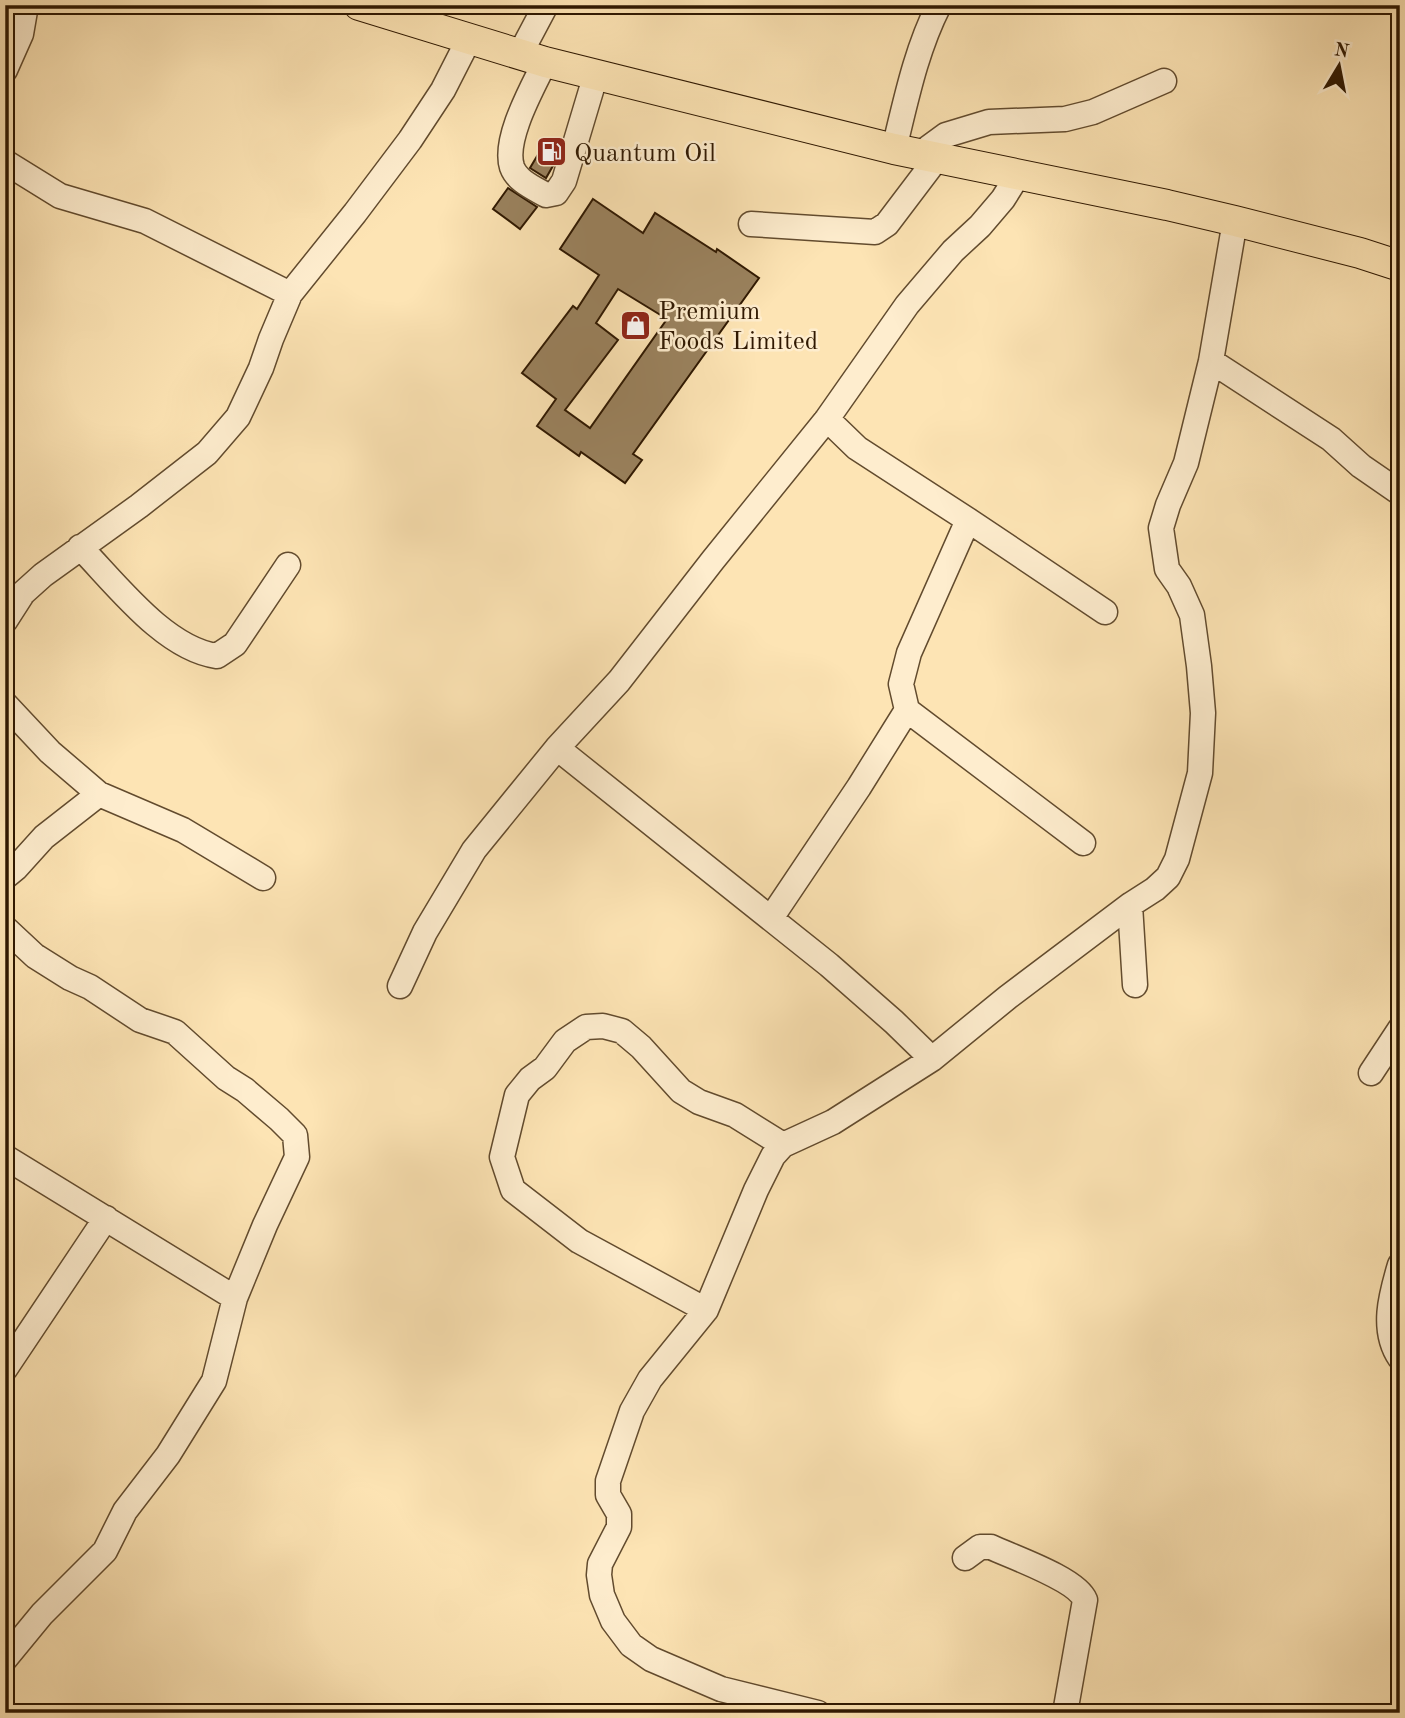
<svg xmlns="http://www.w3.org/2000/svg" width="1405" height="1718" font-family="'Old Standard TT',serif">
<rect width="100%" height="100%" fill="#fde4b4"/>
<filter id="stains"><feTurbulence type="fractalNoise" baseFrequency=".00286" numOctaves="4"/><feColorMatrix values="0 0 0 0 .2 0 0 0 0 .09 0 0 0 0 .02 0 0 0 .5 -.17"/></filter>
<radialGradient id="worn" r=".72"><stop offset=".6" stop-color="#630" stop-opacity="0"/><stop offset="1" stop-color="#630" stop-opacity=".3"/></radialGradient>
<path fill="#9a825e" stroke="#2f1801" stroke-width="2" fill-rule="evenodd" d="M 546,141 L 558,148 L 554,164 L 546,178 L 530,168 Z
M 508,188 L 537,207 L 520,229 L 493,209 Z
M 593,199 L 643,233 L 655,213 L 716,252 L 717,249 L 759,278 L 633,454 L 642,460 L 625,483 L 581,452 L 579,456 L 537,426 L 556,399 L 522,373 L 573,306 L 577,309 L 599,275 L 560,249 ZM 618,289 L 667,319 L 590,428 L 565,410 L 618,340 L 596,323 Z"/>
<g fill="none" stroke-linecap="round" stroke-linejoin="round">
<defs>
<path id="minor" d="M 520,54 L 546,5
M 545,62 C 533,87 503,139 512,167 C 517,181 534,188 546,195 L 556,193 L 564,181 L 596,74
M 5,70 L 21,34 L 26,5
M 894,149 C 906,100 916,50 939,5
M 920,154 L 946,135 L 989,122 L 1065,119 L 1093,112 L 1164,81
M 5,162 L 60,196 L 145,221 L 290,294
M 751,224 L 875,232 L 887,224 L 937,158
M 1211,361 L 1331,439 L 1361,466 L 1400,493
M 827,419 L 857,448 L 968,520 L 1105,612
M 80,547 C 116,584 165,649 217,656 L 235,644 L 288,565
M 5,621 L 23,593 L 43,575 L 139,506 L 207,453 L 238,417 L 261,368 L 271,339 L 290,294 L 355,213 L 410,140 L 443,90 L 469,39
M 5,704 L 50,752 L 99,794 L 183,830 L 263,878
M 907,710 L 1083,843
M 557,748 L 829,965 L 894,1022 L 932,1059
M 5,877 L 16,868 L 44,837 L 99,794
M 1130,905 L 1135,985
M 771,918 L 859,787 L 907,710 L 901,684 L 909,653 L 968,520
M 5,928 L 35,956 L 70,978 L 90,987 L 140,1020 L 175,1032 L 226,1078 L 245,1090 L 279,1119 L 295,1135 L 297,1157 L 265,1225 L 235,1298 L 214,1381 L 168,1455 L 125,1511 L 105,1551 L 42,1614 L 5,1659
M 400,986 L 425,932 L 474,850 L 557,748 L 619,681 L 713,560 L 827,419 L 907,305 L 953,251 L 980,226 L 1003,199 L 1018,175
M 1371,1073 L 1400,1029
M 5,1157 L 235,1298
M 1400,1265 C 1391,1295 1381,1330 1400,1358
M 706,1310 L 579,1241 L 513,1190 L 502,1157 L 517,1095 L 530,1079 L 545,1068 L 565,1041 L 586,1027 L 603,1026 L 622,1031 L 641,1047 L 681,1091 L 699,1102 L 735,1115 L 783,1145
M 5,1369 L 106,1218
M 965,1558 L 980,1547 L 991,1547 C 1012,1557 1077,1579 1085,1600 L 1065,1713
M 818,1713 L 721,1689 L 651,1659 L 631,1645 L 613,1621 L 602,1595 L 599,1575 L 600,1564 L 619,1527 L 619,1514 L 608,1495 L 608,1481 L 632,1411 L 650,1379 L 706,1310 L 756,1190 L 773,1156 L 783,1145 L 833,1122 L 932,1059 L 1008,997 L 1130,905 L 1155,889 L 1168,877 L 1177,859 L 1200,773 L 1203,713 L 1199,666 L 1192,615 L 1179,586 L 1167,569 L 1161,528 L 1168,505 L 1186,463 L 1211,361 L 1235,221"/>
<path id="major" d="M 359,5 L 545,62 L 894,149 L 1167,205 L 1235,221 L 1360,253 L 1400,266"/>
</defs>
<use href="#minor" stroke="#624b2e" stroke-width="27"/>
<use href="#major" stroke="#2f1801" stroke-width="32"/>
<use href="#minor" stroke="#feedce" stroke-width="24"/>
<use href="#major" stroke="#fde4b4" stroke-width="30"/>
</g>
<defs>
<symbol id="fuel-square" viewBox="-11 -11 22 22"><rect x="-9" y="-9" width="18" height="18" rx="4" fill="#8f2418" stroke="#feedce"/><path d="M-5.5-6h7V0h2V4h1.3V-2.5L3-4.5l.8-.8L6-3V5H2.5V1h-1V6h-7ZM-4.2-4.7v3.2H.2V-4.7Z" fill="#fff"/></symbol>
<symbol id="shop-square" viewBox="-11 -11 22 22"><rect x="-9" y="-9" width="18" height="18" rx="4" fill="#8f2418" stroke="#feedce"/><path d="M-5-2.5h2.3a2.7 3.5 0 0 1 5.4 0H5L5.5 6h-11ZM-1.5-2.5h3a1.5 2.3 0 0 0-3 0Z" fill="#fff"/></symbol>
</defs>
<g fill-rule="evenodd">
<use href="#fuel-square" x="534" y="134" width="35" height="35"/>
<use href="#shop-square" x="618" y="308" width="35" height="35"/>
</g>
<g text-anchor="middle" stroke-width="5" stroke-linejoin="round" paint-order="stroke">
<g font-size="26" fill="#2f1801" stroke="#feedce" text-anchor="start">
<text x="574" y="161">Quantum Oil</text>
<text x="658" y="319">Premium<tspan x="658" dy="30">Foods Limited</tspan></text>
</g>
</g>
<rect width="1405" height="1718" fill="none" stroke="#fde4b4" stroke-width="28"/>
<rect x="7" y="7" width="1391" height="1704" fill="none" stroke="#2f1801" stroke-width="3.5"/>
<rect x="14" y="14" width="1377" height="1690" fill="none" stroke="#2f1801" stroke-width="2"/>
<g transform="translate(1339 66) rotate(10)" stroke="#feedce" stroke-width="5" paint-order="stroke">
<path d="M0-5L12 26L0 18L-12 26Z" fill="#2f1801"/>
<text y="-10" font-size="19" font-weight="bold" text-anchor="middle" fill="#2f1801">N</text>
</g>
<rect width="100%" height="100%" filter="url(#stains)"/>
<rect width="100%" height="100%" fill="url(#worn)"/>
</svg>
